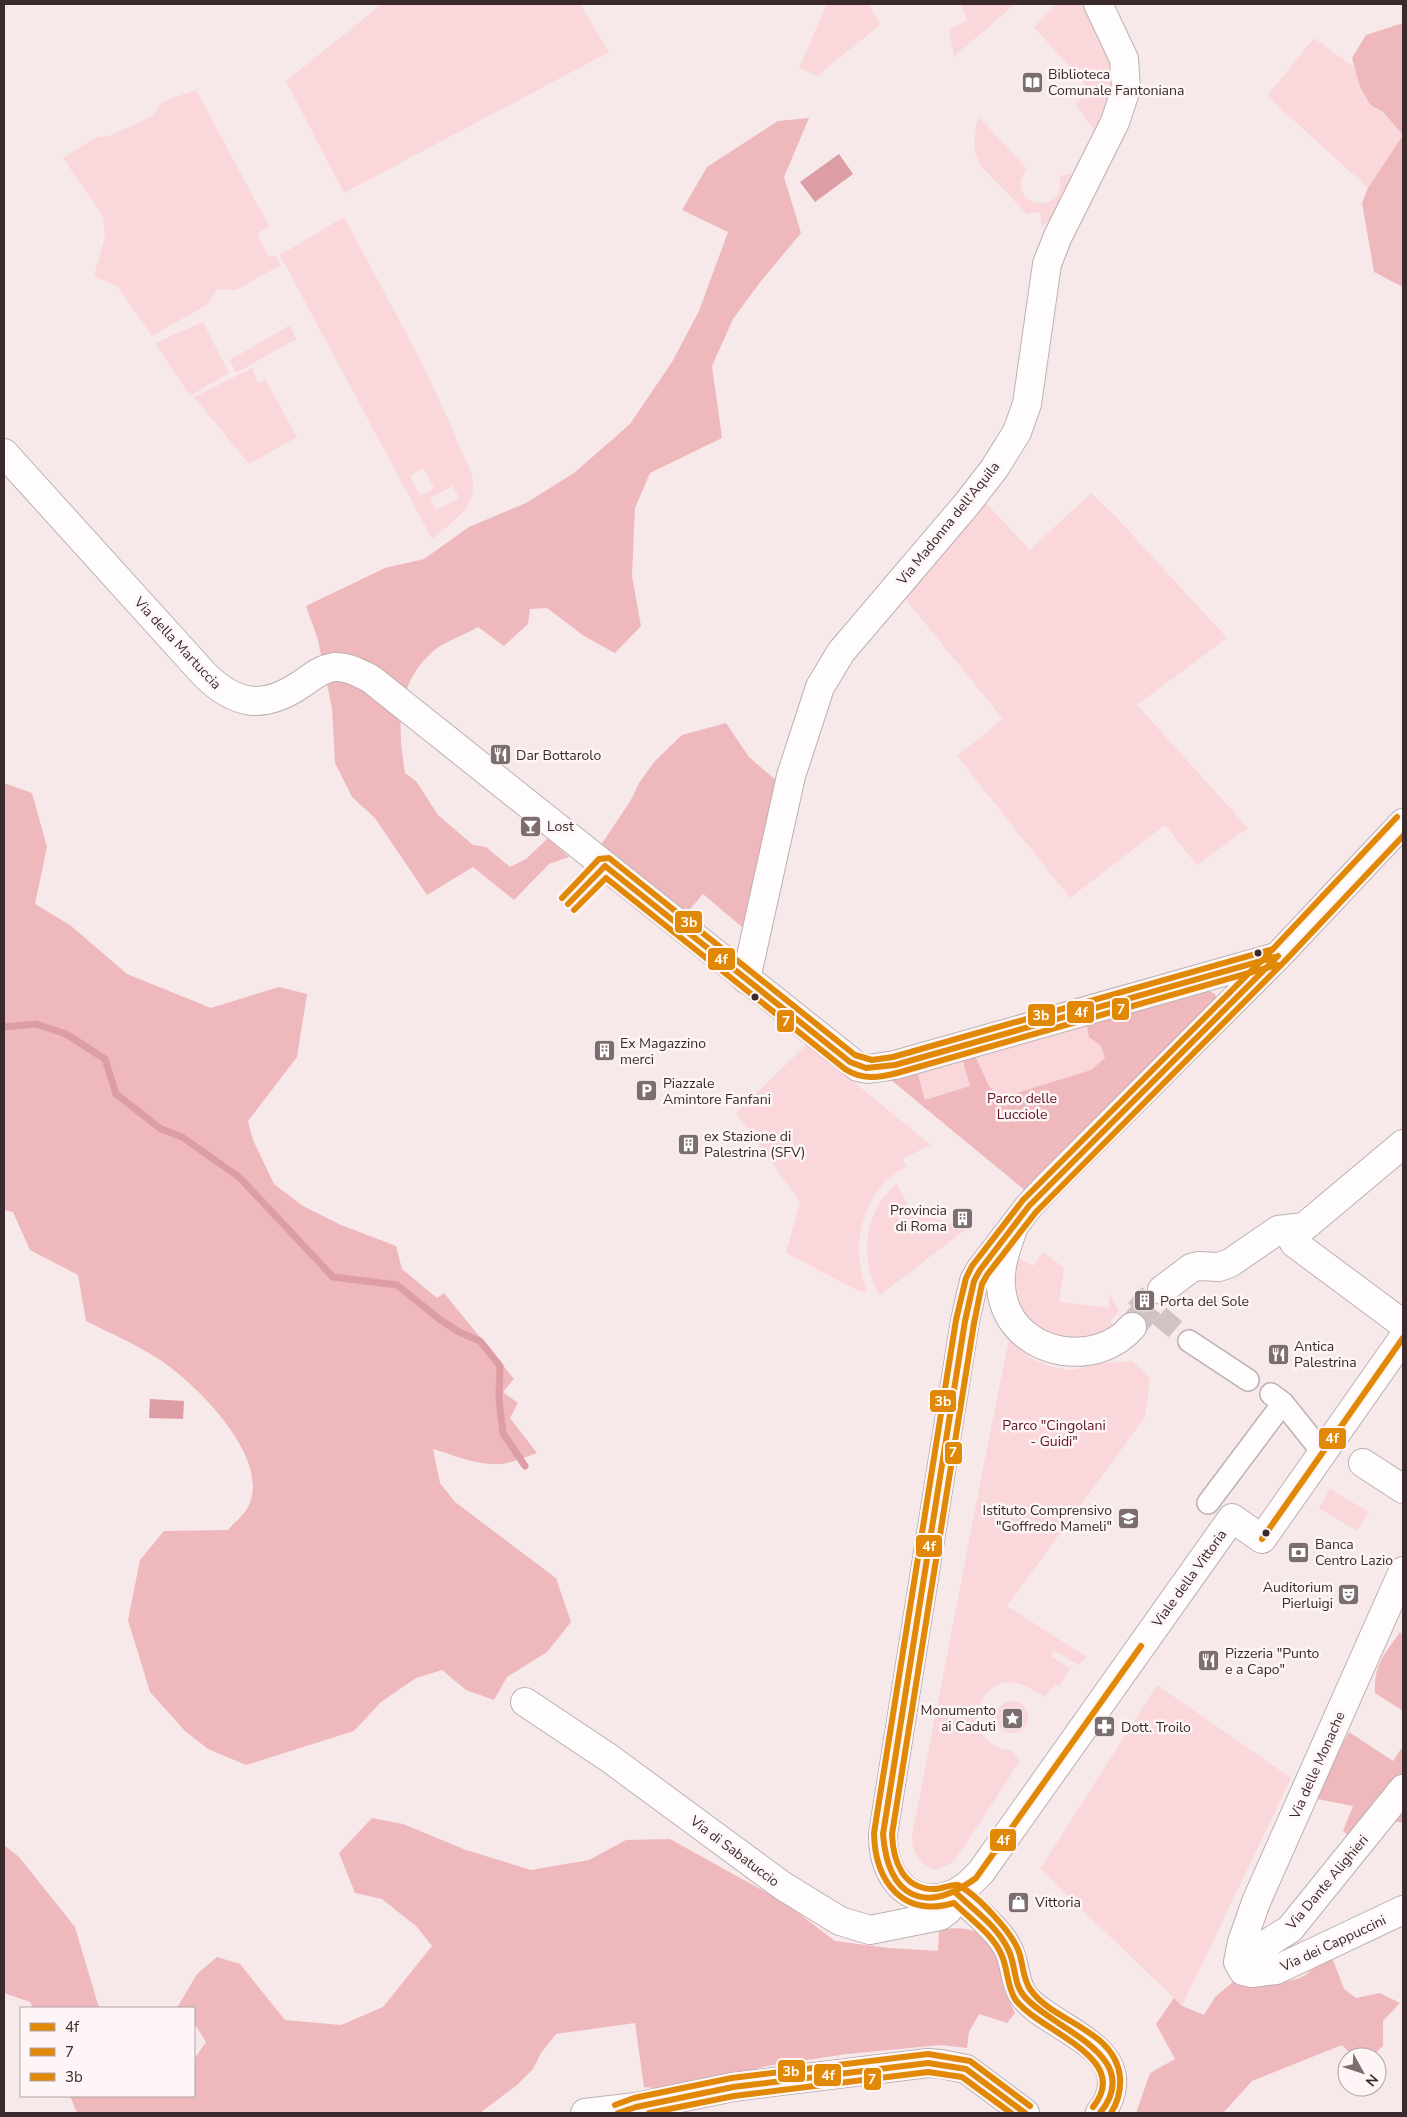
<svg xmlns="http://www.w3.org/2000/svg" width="1407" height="2117" font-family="'Nunito Sans',sans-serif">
<rect width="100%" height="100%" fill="#f7e9ea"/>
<path fill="#fad7da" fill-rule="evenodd" d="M 382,4 L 580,4 L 609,52 L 344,193 L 286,81 Z
M 827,4 L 869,4 L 880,25 L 817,76 L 799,68 Z
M 961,4 L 1015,4 L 954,57 L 949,30 L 967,20 Z
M 1057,4 L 1083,4 C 1102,34 1121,69 1111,106 C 1109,115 1102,125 1097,134 L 1075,104 L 1090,90 L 1034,27 Z
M 1314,38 L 1355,68 L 1360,87 L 1369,105 L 1382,112 L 1403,135 L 1368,188 L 1267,96 Z
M 196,90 L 269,226 L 257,234 L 269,257 L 276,256 L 281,265 L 236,290 L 218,289 L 207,305 L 152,336 L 117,286 L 94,276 L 105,236 L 103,216 L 63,158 L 97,137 L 109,136 L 153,116 L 162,102 Z
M 980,118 L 1027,169 C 1000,206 1070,219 1059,176 L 1078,172 L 1057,216 L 1042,226 L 1040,212 L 1027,214 L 983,168 L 976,156 L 974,144 L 977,121 Z
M 344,217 C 384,293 428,368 460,448 C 466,462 475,475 473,491 C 471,511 446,527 432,539 L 280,255 ZM 423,468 L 434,488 L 420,496 L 410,476 ZM 453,486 L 459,498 L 436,510 L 430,498 Z
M 203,322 L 229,373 L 190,396 L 155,343 Z
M 290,325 L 296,339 L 236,373 L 230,360 Z
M 252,368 L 258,383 L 265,379 L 297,437 L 249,464 L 194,397 Z
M 1091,493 L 1116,517 L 1227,638 L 1137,705 L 1248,828 L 1197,865 L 1165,825 L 1070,898 L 957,756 L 1003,719 L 903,596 L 983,500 L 1030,550 Z
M 1200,987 L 1215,994 L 1218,1002 L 967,1143 L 890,1079 Z
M 807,1044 L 931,1145 L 902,1159 L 907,1166 C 862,1187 849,1248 867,1291 L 861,1292 L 786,1253 L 800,1202 L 736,1113 Z
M 897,1184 L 911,1212 L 960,1226 L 965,1230 L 880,1295 C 858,1262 864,1209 897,1184 Z
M 1043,1252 L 1064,1268 L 1059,1302 L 1109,1308 L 1109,1294 L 1119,1311 L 1110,1321 L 1114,1327 L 1100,1341 L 1045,1339 L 1013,1299 L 1015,1256 L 1033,1266 Z
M 1009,1339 L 1035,1361 L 1052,1367 L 1071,1370 L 1104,1363 L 1132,1361 L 1150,1378 L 1145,1417 L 1007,1606 L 1087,1657 L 1078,1665 L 1054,1650 L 1051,1656 L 1070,1669 L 1059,1686 L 1055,1684 L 1045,1697 C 1036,1693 1028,1685 1018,1683 C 971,1674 961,1747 1011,1750 L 1020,1761 L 959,1854 L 950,1864 L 936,1870 C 920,1866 911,1851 912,1835 C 945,1670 975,1504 1009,1339 Z
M 1330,1489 L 1369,1512 L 1357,1531 L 1319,1508 Z
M 1157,1685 L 1291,1778 L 1182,2006 L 1040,1869 Z
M996 1717a16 16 0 1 1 32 0a16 16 0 1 1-32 0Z"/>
<path fill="#eeb8bd" d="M 1403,23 L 1403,287 L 1374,272 L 1362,203 L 1368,188 L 1403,135 L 1383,112 L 1370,105 L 1360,87 L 1352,58 L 1366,35 Z
M 809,118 L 784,177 L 801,233 L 761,281 L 733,319 L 712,366 L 722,438 L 650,473 L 635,508 L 632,576 L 641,626 L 615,653 L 584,636 L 547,608 L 530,609 L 528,624 L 504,646 L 478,627 C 465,635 441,643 431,653 C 395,687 398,729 405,773 L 416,781 L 438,815 L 473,845 L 486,847 L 510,867 L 526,859 L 548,838 L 569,857 L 549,864 L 514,900 L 473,867 L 427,895 L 375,818 L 352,797 L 335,763 L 332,708 L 318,640 L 306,606 L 385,568 L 424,559 L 469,527 L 526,503 L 574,473 L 630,424 L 672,362 L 699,311 L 728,232 L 682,210 L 707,167 L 778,121 Z
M 726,723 L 749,757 L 778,782 L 749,933 L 703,894 L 685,915 L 599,848 L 631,800 L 639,783 L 655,761 L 682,735 Z
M 4,783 L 32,793 L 47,847 L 35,904 L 70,925 L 127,974 L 211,1008 L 279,987 L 307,994 L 297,1057 L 248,1121 L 253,1140 L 274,1184 L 303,1206 L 341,1225 L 396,1246 L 402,1269 L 437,1298 L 444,1293 L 514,1379 L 503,1392 L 518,1403 L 510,1418 L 537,1453 C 523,1458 506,1466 491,1464 C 471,1463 451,1454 433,1449 L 440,1483 L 455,1502 L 556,1578 L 571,1622 L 547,1652 L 507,1677 L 494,1700 L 466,1690 L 442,1670 L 416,1678 L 381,1702 L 354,1731 L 246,1765 L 208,1749 L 185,1731 L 150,1692 L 128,1620 L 140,1560 L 164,1531 L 228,1530 C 234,1523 243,1516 248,1507 C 273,1459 195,1382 157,1358 C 135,1344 110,1333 86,1321 L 78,1275 L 30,1250 L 13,1212 L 4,1210 Z
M 1200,987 L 1215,994 L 1218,1002 L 1027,1192 L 890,1079 L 917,1071 L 925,1100 L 970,1086 L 962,1058 L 974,1054 L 989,1086 L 1001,1098 L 1091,1070 L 1105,1058 L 1101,1046 L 1089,1037 L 1086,1021 Z
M 1400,1632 L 1403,1635 L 1403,1711 L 1375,1693 C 1374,1664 1384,1655 1400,1632 Z
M 1349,1732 L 1393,1761 L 1403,1746 L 1403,1823 L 1393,1821 L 1362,1847 L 1343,1831 L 1353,1806 L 1312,1798 Z
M 372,1818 L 403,1824 L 466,1850 L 531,1870 L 589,1860 L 626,1840 L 670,1839 L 785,1903 L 835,1941 L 889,1948 L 938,1951 L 939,1930 C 962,1926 973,1929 992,1939 L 1002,1970 L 1004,1990 L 1015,2013 L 1007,2023 L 979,2014 L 969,2032 L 967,2048 L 941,2045 L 847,2054 L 767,2066 L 700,2083 L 664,2089 L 644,2087 L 635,2023 L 556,2034 L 541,2053 L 533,2069 L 517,2085 L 480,2113 L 77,2113 L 70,2096 L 154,2096 L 158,2097 L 159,2096 L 194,2096 L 194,2059 L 206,2042 L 194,2023 L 194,2008 L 177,2008 L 197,1974 L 217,1957 L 240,1964 L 285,2020 L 341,2025 L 383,2007 L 432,1946 L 417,1927 L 382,1899 L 355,1893 L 339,1853 Z
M 4,1845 L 19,1857 L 75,1927 L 99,2008 L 33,2008 L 30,2002 L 4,1993 Z
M 1333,1960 L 1344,1989 L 1356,1998 L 1380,1993 L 1400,2003 L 1383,2021 L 1383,2046 L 1371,2057 L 1353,2057 L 1342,2045 L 1252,2081 L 1223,2113 L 1136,2113 L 1150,2073 L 1175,2059 L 1156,2024 L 1174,1998 L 1182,2006 L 1204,2015 L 1215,1997 L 1234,1981 C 1257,1982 1278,1985 1300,1978 C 1314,1972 1314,1961 1333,1960 Z"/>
<path fill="#dd9da4" d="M 839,154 L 853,174 L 815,202 L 800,182 Z
M 150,1399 L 184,1401 L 183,1419 L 149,1418 Z"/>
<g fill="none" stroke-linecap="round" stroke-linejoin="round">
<path stroke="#dd9da4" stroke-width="7" d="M 4,1027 L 36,1024 L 66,1034 L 105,1059 L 116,1094 L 161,1129 L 182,1137 L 239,1177 L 333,1277 L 397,1285 L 439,1319 L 459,1332 L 480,1341 L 500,1366 L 499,1399 L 503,1433 L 525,1466"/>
<path stroke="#d1c3c4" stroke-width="21" stroke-dasharray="21 11" stroke-linecap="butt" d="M 1135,1295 L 1189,1341"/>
<path stroke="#d1c3c4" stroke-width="28" stroke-dasharray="28 14" stroke-linecap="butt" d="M 1132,1327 L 1162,1290"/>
<defs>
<path id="pedestrian" d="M 1189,1341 L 1248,1380
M 1271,1394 L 1283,1403 L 1323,1453
M 1208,1503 L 1283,1403"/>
<path id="minor" d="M 746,979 L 791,776 L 820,687 L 841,652 L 966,505 L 994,469 L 1017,432 L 1027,404 L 1047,264 L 1058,236 L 1115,122 L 1126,89 L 1124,59 L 1098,4
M 1013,1229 C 1004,1253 996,1277 1004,1303 C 1021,1357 1097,1368 1132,1327
M 1288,1230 L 1294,1243 L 1403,1324
M 1162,1290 L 1191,1268 L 1198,1266 L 1219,1267 L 1230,1263 L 1278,1230 L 1304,1227 L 1403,1144
M 1363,1463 L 1403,1489
M 525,1702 L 609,1758 L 783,1886 L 840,1921 L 870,1930 L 940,1916 L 948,1910 L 956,1893 L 968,1885 L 981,1872 L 1232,1518 L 1262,1539 L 1403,1338
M 1238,1962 L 1242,1942 L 1256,1902 L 1403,1571
M 1238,1962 L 1290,1929 L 1403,1789
M 1238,1962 L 1243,1971 L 1252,1973 L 1276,1970 L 1403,1910
M 585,2113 L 636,2107"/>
<path id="tertiary" d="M 4,453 L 204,674 C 235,705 263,710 300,685 C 311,678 320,669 334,667 C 347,666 359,673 371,679 L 858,1067 L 868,1069 L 895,1065 L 1276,957
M 618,2113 L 636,2107 L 733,2087 L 928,2063 L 941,2064 L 966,2069 L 1025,2113
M 1100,2113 C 1107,2105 1111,2096 1112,2086 C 1117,2042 1045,2025 1023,1995 C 1013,1980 1016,1960 1006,1945 C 995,1926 971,1908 956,1893 C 911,1912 882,1878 883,1834 L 965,1321 L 974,1281 L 980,1270 L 1029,1206 L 1050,1184 L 1278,956 L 1403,823"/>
</defs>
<use href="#pedestrian" stroke="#bdb0b1" stroke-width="24"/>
<use href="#minor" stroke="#bdb0b1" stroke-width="30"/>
<use href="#tertiary" stroke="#bdb0b1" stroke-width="30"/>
<use href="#pedestrian" stroke="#fefcfc" stroke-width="21"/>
<use href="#minor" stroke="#fefcfc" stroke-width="28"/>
<use href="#tertiary" stroke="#fefcfc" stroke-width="28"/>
<defs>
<path id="bus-1" d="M 568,904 L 605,866 L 850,1062 L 866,1068 L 895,1065 L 1275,957
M 1262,1539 L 1403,1338
M 1141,1646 L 976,1878 C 924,1916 888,1897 883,1834 L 965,1321 L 974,1281 L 980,1270 L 1029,1206 L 1278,956
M 956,1893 C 974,1910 997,1926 1008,1949 C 1016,1964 1013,1983 1024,1996 C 1051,2029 1147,2055 1100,2113
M 618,2113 L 636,2107 L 733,2087 L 928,2063 L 966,2069 L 1025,2113"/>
<path id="bus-2" d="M 574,910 L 606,878 L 845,1069 C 862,1080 878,1078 897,1073 L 1277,965
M 649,2113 L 734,2096 L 928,2072 L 962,2077 L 1011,2113
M 1111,2113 C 1118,2102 1121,2091 1120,2077 C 1115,2029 1053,2023 1030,1989 C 1023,1979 1023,1964 1019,1952 C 1012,1932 977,1895 958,1885 C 950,1884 943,1889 935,1889 C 903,1890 893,1861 892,1834 L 974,1323 L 982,1284 L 987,1275 L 1036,1212 L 1284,962 L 1403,836"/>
<path id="bus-3" d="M 562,898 L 599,859 L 609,858 L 855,1055 L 872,1060 L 893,1057 L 1273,949
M 615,2105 L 634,2098 L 732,2078 L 928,2054 L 970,2061 L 1030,2106
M 1093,2107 C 1134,2057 1037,2031 1015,1999 C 1007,1986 1008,1970 1002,1956 C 993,1934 970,1919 954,1903 C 902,1918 875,1881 874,1833 L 956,1320 L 966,1278 L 972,1266 L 1023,1200 L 1272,950 L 1397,817"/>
</defs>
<use href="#bus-1" stroke="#fef5f6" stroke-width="10"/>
<use href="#bus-2" stroke="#fef5f6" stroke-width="10"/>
<use href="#bus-3" stroke="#fef5f6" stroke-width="10"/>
<use href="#bus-1" stroke="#e18806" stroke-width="6"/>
<use href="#bus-2" stroke="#e18806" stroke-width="6"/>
<use href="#bus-3" stroke="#e18806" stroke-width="6"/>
</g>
<defs>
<symbol id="library-square" viewBox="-11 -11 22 22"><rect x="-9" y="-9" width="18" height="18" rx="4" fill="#7c6d6e" stroke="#fef5f6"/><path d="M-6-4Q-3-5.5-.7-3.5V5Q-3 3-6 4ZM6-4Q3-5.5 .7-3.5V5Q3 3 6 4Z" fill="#fff"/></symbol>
<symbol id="restaurant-square" viewBox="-11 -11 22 22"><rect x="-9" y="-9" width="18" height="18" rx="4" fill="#7c6d6e" stroke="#fef5f6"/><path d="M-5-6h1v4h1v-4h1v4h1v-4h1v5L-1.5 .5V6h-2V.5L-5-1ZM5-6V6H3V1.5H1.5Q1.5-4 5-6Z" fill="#fff"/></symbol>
<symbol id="bar-square" viewBox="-11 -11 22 22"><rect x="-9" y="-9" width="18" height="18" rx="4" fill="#7c6d6e" stroke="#fef5f6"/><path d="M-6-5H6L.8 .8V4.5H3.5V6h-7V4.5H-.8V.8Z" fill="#fff"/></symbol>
<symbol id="building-square" viewBox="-11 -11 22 22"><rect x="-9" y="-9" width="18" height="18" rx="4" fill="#7c6d6e" stroke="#fef5f6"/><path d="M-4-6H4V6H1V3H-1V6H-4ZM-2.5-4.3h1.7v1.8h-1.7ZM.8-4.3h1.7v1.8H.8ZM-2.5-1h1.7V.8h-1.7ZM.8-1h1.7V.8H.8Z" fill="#fff"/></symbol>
<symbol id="parking-square" viewBox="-11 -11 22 22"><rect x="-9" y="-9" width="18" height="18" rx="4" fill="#7c6d6e" stroke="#fef5f6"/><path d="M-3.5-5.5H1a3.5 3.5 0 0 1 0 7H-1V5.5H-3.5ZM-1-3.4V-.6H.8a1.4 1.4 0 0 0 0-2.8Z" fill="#fff"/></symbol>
<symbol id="school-square" viewBox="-11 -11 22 22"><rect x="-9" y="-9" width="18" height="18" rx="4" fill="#7c6d6e" stroke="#fef5f6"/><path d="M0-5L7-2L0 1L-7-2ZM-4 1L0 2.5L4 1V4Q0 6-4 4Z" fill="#fff"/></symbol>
<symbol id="bank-square" viewBox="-11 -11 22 22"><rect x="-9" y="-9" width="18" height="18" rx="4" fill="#7c6d6e" stroke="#fef5f6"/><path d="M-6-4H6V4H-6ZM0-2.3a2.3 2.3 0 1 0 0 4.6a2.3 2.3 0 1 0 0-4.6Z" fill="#fff"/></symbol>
<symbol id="theatre-square" viewBox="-11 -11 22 22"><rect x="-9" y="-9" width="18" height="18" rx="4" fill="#7c6d6e" stroke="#fef5f6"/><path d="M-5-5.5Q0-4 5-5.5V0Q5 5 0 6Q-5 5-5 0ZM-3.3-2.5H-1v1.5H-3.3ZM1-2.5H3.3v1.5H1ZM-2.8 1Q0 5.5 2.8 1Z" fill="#fff"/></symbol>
<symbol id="sight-square" viewBox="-11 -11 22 22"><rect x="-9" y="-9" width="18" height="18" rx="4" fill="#7c6d6e" stroke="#fef5f6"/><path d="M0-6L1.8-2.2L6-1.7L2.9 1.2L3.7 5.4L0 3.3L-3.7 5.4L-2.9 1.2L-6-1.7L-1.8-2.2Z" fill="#fff"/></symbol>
<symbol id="pharmacy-square" viewBox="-11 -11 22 22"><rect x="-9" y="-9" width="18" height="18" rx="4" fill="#7c6d6e" stroke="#fef5f6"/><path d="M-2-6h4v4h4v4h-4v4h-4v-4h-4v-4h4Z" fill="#fff"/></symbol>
<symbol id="shop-square" viewBox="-11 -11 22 22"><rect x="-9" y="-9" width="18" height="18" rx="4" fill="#7c6d6e" stroke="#fef5f6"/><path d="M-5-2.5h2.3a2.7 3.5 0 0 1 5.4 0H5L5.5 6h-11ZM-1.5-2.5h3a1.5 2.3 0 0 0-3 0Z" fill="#fff"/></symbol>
</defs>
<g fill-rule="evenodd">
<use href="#library-square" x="1020" y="70" width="25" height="25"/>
<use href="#restaurant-square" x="488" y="742" width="25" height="25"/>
<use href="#bar-square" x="518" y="814" width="25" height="25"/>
<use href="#building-square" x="592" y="1038" width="25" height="25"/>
<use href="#parking-square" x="634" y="1078" width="25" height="25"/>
<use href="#building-square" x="676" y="1132" width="25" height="25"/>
<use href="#building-square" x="950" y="1206" width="25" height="25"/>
<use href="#building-square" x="1132" y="1288" width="25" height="25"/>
<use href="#restaurant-square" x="1266" y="1342" width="25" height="25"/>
<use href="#school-square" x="1116" y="1506" width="25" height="25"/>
<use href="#bank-square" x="1286" y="1540" width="25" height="25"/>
<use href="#theatre-square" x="1336" y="1582" width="25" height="25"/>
<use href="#restaurant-square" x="1196" y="1648" width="25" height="25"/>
<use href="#sight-square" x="1000" y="1706" width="25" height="25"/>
<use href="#pharmacy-square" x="1092" y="1714" width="25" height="25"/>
<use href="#shop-square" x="1006" y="1890" width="25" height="25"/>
</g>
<g fill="#3a2a2b" stroke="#fef5f6" stroke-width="2">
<circle cx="1258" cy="953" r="4.5"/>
<circle cx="755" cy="997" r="4.5"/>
<circle cx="1266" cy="1533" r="4.5"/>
</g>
<g text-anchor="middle" stroke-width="5" stroke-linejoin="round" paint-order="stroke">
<g font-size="14" fill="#3a2a2b" stroke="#fef5f6" text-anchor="start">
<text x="1048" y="79">Biblioteca<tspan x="1048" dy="16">Comunale Fantoniana</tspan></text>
<text x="516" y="760">Dar Bottarolo</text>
<text x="547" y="831">Lost</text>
<text x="620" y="1048">Ex Magazzino<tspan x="620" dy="16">merci</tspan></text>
<text x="663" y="1088">Piazzale<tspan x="663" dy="16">Amintore Fanfani</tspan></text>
<text x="704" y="1141">ex Stazione di<tspan x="704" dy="16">Palestrina (SFV)</tspan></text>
<text x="947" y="1215" text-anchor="end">Provincia<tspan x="947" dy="16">di Roma</tspan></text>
<text x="1160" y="1306">Porta del Sole</text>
<text x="1294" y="1351">Antica<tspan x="1294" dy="16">Palestrina</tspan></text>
<text x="1112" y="1515" text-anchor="end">Istituto Comprensivo<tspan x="1112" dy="16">"Goffredo Mameli"</tspan></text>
<text x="1315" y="1549">Banca<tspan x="1315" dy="16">Centro Lazio</tspan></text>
<text x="1333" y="1592" text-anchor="end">Auditorium<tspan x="1333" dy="16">Pierluigi</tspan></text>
<text x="1225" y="1658">Pizzeria "Punto<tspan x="1225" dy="16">e a Capo"</tspan></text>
<text x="996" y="1715" text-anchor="end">Monumento<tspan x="996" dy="16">ai Caduti</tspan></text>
<text x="1121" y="1732">Dott. Troilo</text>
<text x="1035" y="1907">Vittoria</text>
</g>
<g font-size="14" fill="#3a2a2b" stroke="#fef5f6">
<text transform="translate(948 523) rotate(-51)" y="5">Via Madonna dell'Aquila</text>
<text transform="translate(178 643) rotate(47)" y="5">Via della Martuccia</text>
<text transform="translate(1189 1578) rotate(-54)" y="5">Viale della Vittoria</text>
<text transform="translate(1317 1765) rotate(-66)" y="5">Via delle Monache</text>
<text transform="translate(735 1851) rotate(37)" y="5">Via di Sabatuccio</text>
<text transform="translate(1327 1882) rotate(-50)" y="5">Via Dante Alighieri</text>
<text transform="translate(1333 1943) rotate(-25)" y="5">Via dei Cappuccini</text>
</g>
<g font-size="14" fill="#601324" stroke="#fef5f6">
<text x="1022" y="1103">Parco delle<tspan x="1022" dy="16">Lucciole</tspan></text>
<text x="1054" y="1430">Parco "Cingolani<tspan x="1054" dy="16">- Guidi"</tspan></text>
</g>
</g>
<g stroke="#fef5f6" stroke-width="2">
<rect x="674" y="910" width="29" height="24" rx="5" fill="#e18806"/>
<rect x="707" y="947" width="29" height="24" rx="5" fill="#e18806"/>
<rect x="1111" y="997" width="19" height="24" rx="5" fill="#e18806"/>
<rect x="1066" y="1000" width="29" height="24" rx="5" fill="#e18806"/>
<rect x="1027" y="1003" width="29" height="24" rx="5" fill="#e18806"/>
<rect x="776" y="1009" width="19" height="24" rx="5" fill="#e18806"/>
<rect x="929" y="1389" width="28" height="24" rx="5" fill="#e18806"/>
<rect x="1318" y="1427" width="29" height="23" rx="5" fill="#e18806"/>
<rect x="944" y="1441" width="19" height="24" rx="5" fill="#e18806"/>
<rect x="915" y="1534" width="28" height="24" rx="5" fill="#e18806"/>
<rect x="989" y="1828" width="28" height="24" rx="5" fill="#e18806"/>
<rect x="777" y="2059" width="29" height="24" rx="5" fill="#e18806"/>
<rect x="813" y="2063" width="29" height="24" rx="5" fill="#e18806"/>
<rect x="863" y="2067" width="19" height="24" rx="5" fill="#e18806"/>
</g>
<g font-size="14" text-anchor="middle" font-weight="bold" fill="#fff">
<text x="689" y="927">3b</text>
<text x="721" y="964">4f</text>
<text x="1121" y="1014">7</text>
<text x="1081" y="1017">4f</text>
<text x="1041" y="1020">3b</text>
<text x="786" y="1026">7</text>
<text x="943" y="1406">3b</text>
<text x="1332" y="1443">4f</text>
<text x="953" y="1457">7</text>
<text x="929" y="1551">4f</text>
<text x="1003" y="1845">4f</text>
<text x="791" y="2076">3b</text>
<text x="828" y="2080">4f</text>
<text x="872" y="2084">7</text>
</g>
<rect width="1407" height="2117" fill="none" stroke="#3a2a2b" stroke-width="10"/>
<rect x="20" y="2007" width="175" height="90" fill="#fef5f6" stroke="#b0a4a5"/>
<rect x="30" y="2023" width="25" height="8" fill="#e18806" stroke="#b0a4a5"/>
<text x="65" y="2032" font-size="15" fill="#3a2a2b">4f</text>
<rect x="30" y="2048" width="25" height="8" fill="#e18806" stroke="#b0a4a5"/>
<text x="65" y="2057" font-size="15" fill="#3a2a2b">7</text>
<rect x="30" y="2073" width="25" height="8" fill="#e18806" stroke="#b0a4a5"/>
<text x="65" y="2082" font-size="15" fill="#3a2a2b">3b</text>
<g transform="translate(1362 2072) rotate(130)"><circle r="24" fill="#fef5f6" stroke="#b0a4a5"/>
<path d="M0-4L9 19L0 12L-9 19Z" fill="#7c6d6e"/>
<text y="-8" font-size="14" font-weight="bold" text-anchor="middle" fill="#3a2a2b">N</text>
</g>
</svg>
